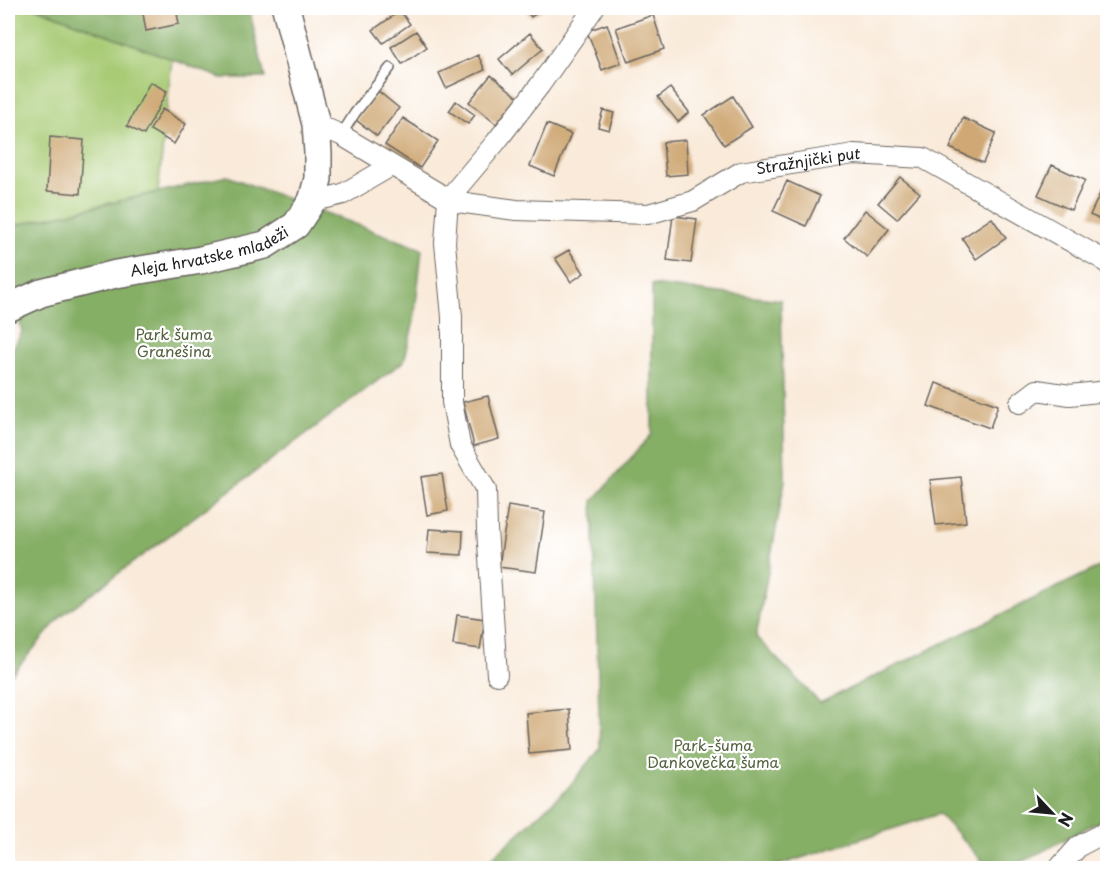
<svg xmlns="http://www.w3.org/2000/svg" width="1115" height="876" font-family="'Playpen Sans',sans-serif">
<rect width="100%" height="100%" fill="#fff"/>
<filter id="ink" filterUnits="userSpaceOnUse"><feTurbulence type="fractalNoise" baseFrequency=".0167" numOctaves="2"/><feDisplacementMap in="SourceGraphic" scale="12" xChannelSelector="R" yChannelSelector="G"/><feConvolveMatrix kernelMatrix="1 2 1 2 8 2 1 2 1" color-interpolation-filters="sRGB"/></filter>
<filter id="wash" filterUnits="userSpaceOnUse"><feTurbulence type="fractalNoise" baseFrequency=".008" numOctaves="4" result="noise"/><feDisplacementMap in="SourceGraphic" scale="24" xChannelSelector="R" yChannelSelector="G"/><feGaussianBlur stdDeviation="1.35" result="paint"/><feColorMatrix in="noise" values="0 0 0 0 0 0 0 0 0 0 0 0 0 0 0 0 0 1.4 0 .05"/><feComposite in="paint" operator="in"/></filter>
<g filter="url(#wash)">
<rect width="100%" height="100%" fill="#f9ead9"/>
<path fill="#a8cb74" stroke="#627448" stroke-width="1.5" d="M 8,8 L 37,8 L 172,59 L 158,192 L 8,227 Z"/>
<path fill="#86af66" stroke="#516641" stroke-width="1.5" d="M 37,8 L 249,8 L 265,78 L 221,78 Z
M 227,176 L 422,249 L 414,321 L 404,361 L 61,616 L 8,679 L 8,357 L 22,332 L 8,276 L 8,227 Z
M 652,285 L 781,300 L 785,480 L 756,637 L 820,703 L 1107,563 L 1107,817 L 1011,868 L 989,868 L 939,814 L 770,868 L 481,868 L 567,789 L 600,749 L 593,501 L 652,434 Z"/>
<g id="blocks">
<path fill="#cfa874" d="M 142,8 L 176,8 L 179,24 L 146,31 Z
M 524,8 L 545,8 L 531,17 Z
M 400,11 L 410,24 L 383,43 L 373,30 Z
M 653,15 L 664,49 L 628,62 L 616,28 Z
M 607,24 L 621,63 L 602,70 L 587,31 Z
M 416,31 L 427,47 L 402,64 L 391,47 Z
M 530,33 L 543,49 L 512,75 L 499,59 Z
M 478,55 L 485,70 L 446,88 L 439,73 Z
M 491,75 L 518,97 L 496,124 L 469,102 Z
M 150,82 L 167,91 L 144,135 L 127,126 Z
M 670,88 L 689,112 L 678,122 L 658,97 Z
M 378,91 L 399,108 L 377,136 L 356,120 Z
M 733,96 L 752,127 L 724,145 L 704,115 Z
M 456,101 L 475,115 L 468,124 L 449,111 Z
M 162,109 L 186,124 L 174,144 L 150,130 Z
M 603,110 L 614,113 L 609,130 L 598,127 Z
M 403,118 L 438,141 L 420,168 L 385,145 Z
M 963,118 L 996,133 L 983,163 L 950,148 Z
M 547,124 L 571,134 L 554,176 L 530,166 Z
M 50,137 L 84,140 L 80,194 L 47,191 Z
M 686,140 L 688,174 L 666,176 L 663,142 Z
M 1052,165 L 1085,180 L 1071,210 L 1038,195 Z
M 900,177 L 920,193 L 897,219 L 878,203 Z
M 787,181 L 820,196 L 806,226 L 773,211 Z
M 1104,185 L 1108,186 L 1108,223 L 1090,215 Z
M 865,210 L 889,229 L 867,257 L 844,238 Z
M 673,216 L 697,219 L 691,263 L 667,260 Z
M 992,218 L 1006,238 L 976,259 L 962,238 Z
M 569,250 L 584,273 L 571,282 L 555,258 Z
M 936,383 L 998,405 L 990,428 L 928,406 Z
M 488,396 L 499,439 L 474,446 L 463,402 Z
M 442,474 L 448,511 L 427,515 L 421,477 Z
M 961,477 L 966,522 L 936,525 L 930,480 Z
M 508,506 L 545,512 L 536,572 L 499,567 Z
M 429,529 L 463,531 L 462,555 L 427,553 Z
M 457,615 L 485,619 L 480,649 L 453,645 Z
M 569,709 L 572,750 L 529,754 L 526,713 Z"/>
</g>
</g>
<g filter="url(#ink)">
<use href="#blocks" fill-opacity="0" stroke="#69645e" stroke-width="1.5"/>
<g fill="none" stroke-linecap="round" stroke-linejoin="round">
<defs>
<path id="lane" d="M 341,135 L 355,113 L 390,68"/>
<g id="street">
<path id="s1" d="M 316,124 L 341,135 L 448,199 L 458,202 L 516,210 L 648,214 L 693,201 L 741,172 L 854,154 L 923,158 L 1102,259 L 1108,264"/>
<path d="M 312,201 L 327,198 L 343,194 L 391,166"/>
<path d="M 1020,403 L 1037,390 L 1070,395 L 1108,391"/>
<path d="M 497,675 L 487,529 L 486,490 L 460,445 L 452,402 L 452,317 L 445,243 L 448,199 L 496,142 L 540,85 L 594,8"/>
<path d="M 1059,868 L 1079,846 L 1108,831"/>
</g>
<g id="secondary">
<path id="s2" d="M 8,308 L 41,293 L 116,274 L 201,260 L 265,245 L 296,225 L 312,201 L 318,179 L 318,153 L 316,124 L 286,8"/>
</g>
</defs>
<use href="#lane" stroke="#69645e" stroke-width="12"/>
<use href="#street" stroke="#69645e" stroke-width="22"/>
<use href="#secondary" stroke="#69645e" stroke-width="30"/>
<use href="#lane" stroke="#fff" stroke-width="9"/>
<use href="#street" stroke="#fff" stroke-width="20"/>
<use href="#secondary" stroke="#fff" stroke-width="27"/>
</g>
</g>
<g text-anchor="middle" stroke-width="4.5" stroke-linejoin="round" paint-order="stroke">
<g font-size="15" fill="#1c1c1c" stroke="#fff">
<text dy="5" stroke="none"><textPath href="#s1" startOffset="524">Stražnjički put</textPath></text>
<text dy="5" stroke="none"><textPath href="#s2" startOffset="210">Aleja hrvatske mladeži</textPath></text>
</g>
<g font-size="15" fill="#54623f" stroke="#fff">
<text x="174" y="340">Park šuma<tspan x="174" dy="17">Granešina</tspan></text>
<text x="713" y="751">Park-šuma<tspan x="713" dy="17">Dankovečka šuma</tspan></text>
</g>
</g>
<rect width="1115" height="876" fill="none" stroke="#fff" stroke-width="30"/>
<g transform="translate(1052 813) rotate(116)" stroke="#ffffff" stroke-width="4.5" paint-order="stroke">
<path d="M0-4.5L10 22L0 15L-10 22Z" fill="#1c1c1c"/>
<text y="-9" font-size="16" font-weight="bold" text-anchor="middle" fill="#1c1c1c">N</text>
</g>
</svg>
